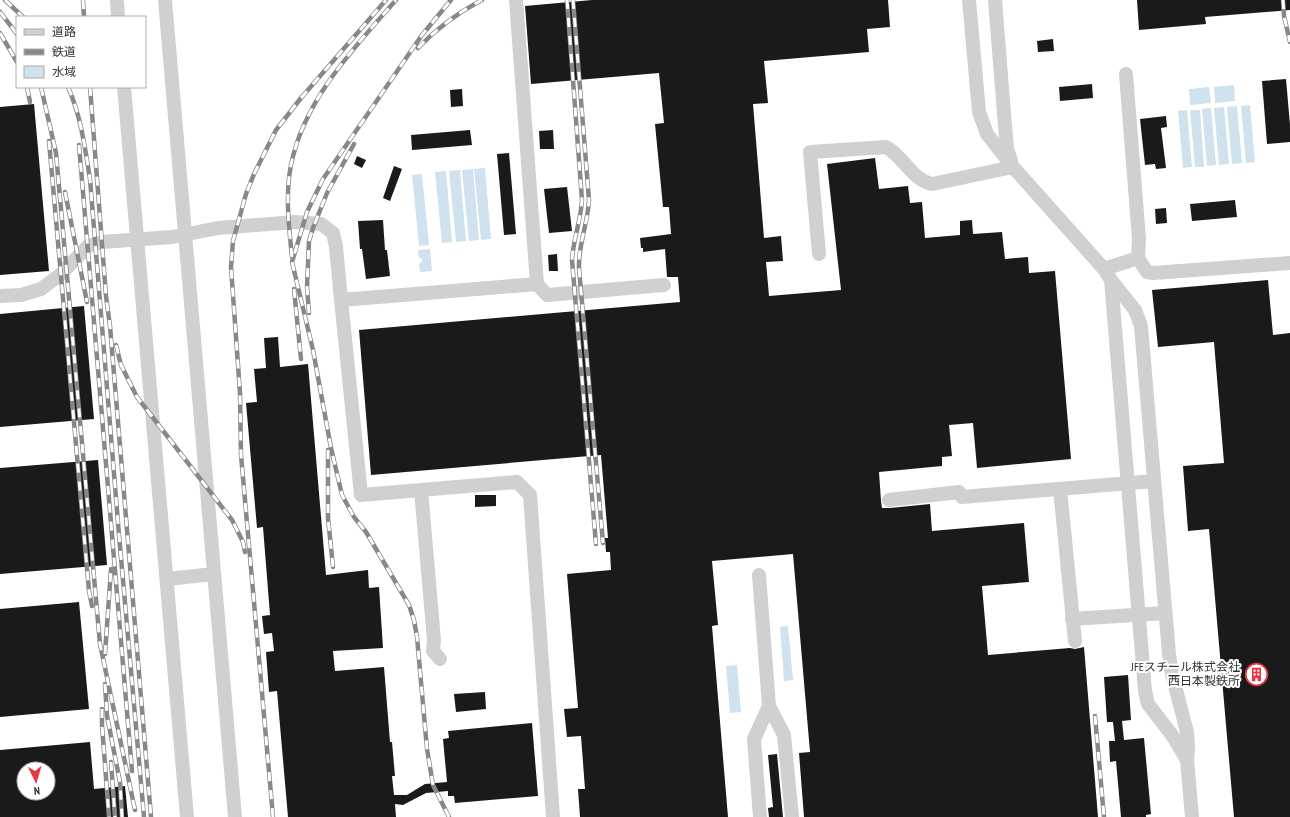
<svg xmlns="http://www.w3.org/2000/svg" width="1290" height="817" font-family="'PT Sans Narrow','Noto Sans JP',sans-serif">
<rect width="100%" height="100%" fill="#fff"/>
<path fill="#cfe2ee" d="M 1234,85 L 1235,101 L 1215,103 L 1214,87 Z
M 1209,87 L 1211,103 L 1190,105 L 1189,89 Z
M 1250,105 L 1255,162 L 1246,163 L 1241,106 Z
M 1237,106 L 1242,163 L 1232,164 L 1227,107 Z
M 1224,107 L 1229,164 L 1219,165 L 1214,108 Z
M 1211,108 L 1216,165 L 1207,166 L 1202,109 Z
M 1187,110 L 1192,167 L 1183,168 L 1178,111 Z
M 1190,110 L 1200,110 L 1204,167 L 1195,167 Z
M 485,168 L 491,239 L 481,240 L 474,169 Z
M 473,169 L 479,240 L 469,241 L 462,170 Z
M 460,170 L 466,241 L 456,242 L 449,171 Z
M 446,171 L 452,242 L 442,243 L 435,172 Z
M 422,174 L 429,245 L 419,246 L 412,175 Z
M 430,249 L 432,271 L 420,272 L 419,263 L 422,262 L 422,258 L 419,258 L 418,250 Z
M 788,626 L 793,680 L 784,681 L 780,627 Z
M 737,665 L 741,712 L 730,713 L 726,666 Z"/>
<path fill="#1a1a1a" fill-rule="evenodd" d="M 592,0 L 888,0 L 890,27 L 867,29 L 869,52 L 764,61 L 768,103 L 753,104 L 764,238 L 781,236 L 783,261 L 766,262 L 769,296 L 841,290 L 827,164 L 875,158 L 879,189 L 908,186 L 910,203 L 922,202 L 925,238 L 960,235 L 960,221 L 972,220 L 973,234 L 1002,232 L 1005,259 L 1028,257 L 1029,273 L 1055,271 L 1071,459 L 977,468 L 973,423 L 949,425 L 952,456 L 942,457 L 942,466 L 879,472 L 881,501 L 882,508 L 890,508 L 930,504 L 932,531 L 1024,523 L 1029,582 L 982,586 L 988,655 L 1070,648 L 1075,649 L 1084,647 L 1098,817 L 804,817 L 799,753 L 810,752 L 793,554 L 712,561 L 718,625 L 712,626 L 728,817 L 580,817 L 578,789 L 585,789 L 581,736 L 567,737 L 564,709 L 578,708 L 567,574 L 611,570 L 610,552 L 606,552 L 605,538 L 608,538 L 601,455 L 371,475 L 359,330 L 680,302 L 678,277 L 667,277 L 665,249 L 643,252 L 643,248 L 641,248 L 640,238 L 671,234 L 669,207 L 663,207 L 655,124 L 664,123 L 659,73 L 531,84 L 525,6 Z
M 1137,0 L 1290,0 L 1290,10 L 1205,17 L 1206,24 L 1139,30 Z
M 1053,39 L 1054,51 L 1038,52 L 1037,41 Z
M 1286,79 L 1290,125 L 1290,142 L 1267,144 L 1262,81 Z
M 1092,84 L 1093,98 L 1060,101 L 1059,87 Z
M 462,89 L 463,106 L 451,107 L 450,90 Z
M 34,104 L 49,271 L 0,275 L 0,107 Z
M 1166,116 L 1167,127 L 1161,128 L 1166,168 L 1156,169 L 1155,164 L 1145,165 L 1140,119 Z
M 470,130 L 472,145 L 412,150 L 411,135 Z
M 553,130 L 554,149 L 540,149 L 539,131 Z
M 509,153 L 516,234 L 504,235 L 497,154 Z
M 357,156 L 366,160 L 362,168 L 354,164 Z
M 394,166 L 402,169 L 390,201 L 383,198 Z
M 567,187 L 572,231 L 549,233 L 544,189 Z
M 1235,200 L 1237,217 L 1192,221 L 1190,204 Z
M 1166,208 L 1167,223 L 1156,224 L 1155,209 Z
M 383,220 L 385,250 L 387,250 L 390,276 L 366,279 L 362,249 L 360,249 L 358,221 Z
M 557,254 L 558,271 L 549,271 L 548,255 Z
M 1268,280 L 1273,335 L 1290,333 L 1290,817 L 1234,817 L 1209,529 L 1188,531 L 1183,466 L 1224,463 L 1214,342 L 1158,347 L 1152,290 Z
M 84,306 L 94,419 L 0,427 L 0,314 Z
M 278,337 L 280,367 L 308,364 L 326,575 L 368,570 L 369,588 L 379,587 L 383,648 L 333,651 L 335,671 L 384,667 L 390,742 L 392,742 L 395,776 L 392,776 L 394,795 L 407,795 L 425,784 L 447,782 L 443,739 L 449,738 L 448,731 L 532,723 L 538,796 L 455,803 L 454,796 L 448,796 L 448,791 L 426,793 L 403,805 L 395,804 L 396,817 L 288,817 L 277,691 L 269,692 L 266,652 L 274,651 L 272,633 L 264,634 L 262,616 L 270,615 L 263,527 L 257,528 L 246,403 L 257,402 L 254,369 L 266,368 L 264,338 Z
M 98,460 L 107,565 L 0,574 L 0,468 Z
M 475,495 L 496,495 L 496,506 L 475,507 Z
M 79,602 L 89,709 L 0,717 L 0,609 Z
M 1128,675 L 1131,720 L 1122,721 L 1124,740 L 1144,738 L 1151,814 L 1146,815 L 1146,817 L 1121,817 L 1116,761 L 1110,762 L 1109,741 L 1115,741 L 1113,722 L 1107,722 L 1104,677 Z
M 485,692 L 486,709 L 456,712 L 454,694 Z
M 90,742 L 94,789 L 125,786 L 128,817 L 0,817 L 0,750 ZM 24,769 L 48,769 L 48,793 L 24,793 Z
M 777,754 L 783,817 L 769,817 L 768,808 L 773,807 L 768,755 Z"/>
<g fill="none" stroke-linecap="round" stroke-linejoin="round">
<path stroke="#d0d0d0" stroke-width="14" d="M 117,0 L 118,17
M 165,0 L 235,817
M 969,0 L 979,112 L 987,134 L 1013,167 L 1104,269 L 1111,280 L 1135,310 L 1141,326 L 1169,654 L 1172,674 L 1187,732 L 1188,747 L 1187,760 L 1192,817
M 995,0 L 1005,126 L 1007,148 L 1011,161
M 124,87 L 187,817
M 819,254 L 810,152 L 886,147 C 903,156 912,180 932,184 L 1013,167
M 1138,258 L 1147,272 L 1153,273 L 1290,263
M 1104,269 L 1138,258 L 1139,239 L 1126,74
M 1111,280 L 1145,691 L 1148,704 L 1172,735 L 1187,760
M 537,284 L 547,295 L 664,285
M 0,296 L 21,295 L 41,289 L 61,274 L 88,246 L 102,242 L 172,237 L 218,228 L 295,222 L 321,224 L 333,233 L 336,247 L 341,300 L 537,284 L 516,0
M 341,300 L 361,495 L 517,482 L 530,495 L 553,817
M 1060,489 L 1075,641
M 421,490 L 434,640 L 433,651 L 440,659
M 889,500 L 959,492 L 962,497 L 1154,481
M 759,575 L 769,706 L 784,735 L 792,817
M 167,579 L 214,574
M 1072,619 L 1165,613
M 760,817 L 754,739 L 769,706"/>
<defs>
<path id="rail" d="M 5,0 L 23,17
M 83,0 L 84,17
M 567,0 L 582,200 C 581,220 573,240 572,260 L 596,544
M 573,0 L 589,200 C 588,223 578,245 579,268 L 603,543
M 1283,0 L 1284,16 L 1290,42
M 0,12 L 17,34
M 0,33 L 17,62
M 418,48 C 436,29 459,12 482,0
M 27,87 L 30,102
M 41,87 L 56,153 L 100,644 L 135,810
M 68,87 C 81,116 85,148 90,179 L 119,535 L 144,817
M 90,87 L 106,296 L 110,326 L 151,817
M 49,141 L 89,591 L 92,606
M 79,145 L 132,771
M 65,192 L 87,302
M 292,257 C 289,227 285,195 291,165 C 304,100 353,49 396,0
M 294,289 L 301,359
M 309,313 L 307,287 L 309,241 L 313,228 L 327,193 L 354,144
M 116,345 L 121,365 L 137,397 L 232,520 L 243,542 L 245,552
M 328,450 L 328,518 L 333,567
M 105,654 L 111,569
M 105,684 L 107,716 L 120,782 L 122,817
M 102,709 L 102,725 L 109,817
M 1095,716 L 1104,817
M 111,762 L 115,817
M 273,817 L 241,455 L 240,393 L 231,267 L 233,241 L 246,194 L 254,174 L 276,130 L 301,98 L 386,0
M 449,817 L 433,785 L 427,749 L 417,637 L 414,620 L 409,605 L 366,532 L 354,517 L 342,495 L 331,448 L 313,350 L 292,262 L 307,212 L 323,179 L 422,35 L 451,0"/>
</defs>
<use href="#rail" stroke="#888" stroke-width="4.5"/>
<use href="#rail" stroke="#fff" stroke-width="3" stroke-dasharray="9" stroke-linecap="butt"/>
</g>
<defs>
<symbol id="building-ring" viewBox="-11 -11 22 22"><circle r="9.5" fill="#fff" stroke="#e63946" stroke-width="1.5"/><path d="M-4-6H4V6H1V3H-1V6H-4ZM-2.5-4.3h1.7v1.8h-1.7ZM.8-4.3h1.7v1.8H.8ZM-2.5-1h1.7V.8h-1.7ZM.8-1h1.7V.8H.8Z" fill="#e63946"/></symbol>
</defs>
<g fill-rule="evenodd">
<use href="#building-ring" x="1244" y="662" width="25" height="25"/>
</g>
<g text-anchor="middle" stroke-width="4" stroke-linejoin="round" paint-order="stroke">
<g font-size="12" fill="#333" stroke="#fff" text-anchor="end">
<text x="1240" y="671">JFEスチール株式会社<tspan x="1240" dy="14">西日本製鉄所</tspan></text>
</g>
</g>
<rect x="16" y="16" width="130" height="72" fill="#ffffff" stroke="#adadad"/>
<rect x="24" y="29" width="20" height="6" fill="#d0d0d0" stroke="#adadad"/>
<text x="52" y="36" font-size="12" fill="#333333">道路</text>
<rect x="24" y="49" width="20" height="6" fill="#888888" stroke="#adadad"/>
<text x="52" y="56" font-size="12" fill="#333333">鉄道</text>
<rect x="24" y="66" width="20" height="12" fill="#cfe2ee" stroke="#adadad"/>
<text x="52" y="76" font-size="12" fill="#333333">水域</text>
<g transform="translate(36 781) rotate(175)"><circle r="19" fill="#ffffff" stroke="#adadad"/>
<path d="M0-3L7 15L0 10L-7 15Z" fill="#e63946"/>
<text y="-6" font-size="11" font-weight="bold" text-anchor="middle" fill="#333333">N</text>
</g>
</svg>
